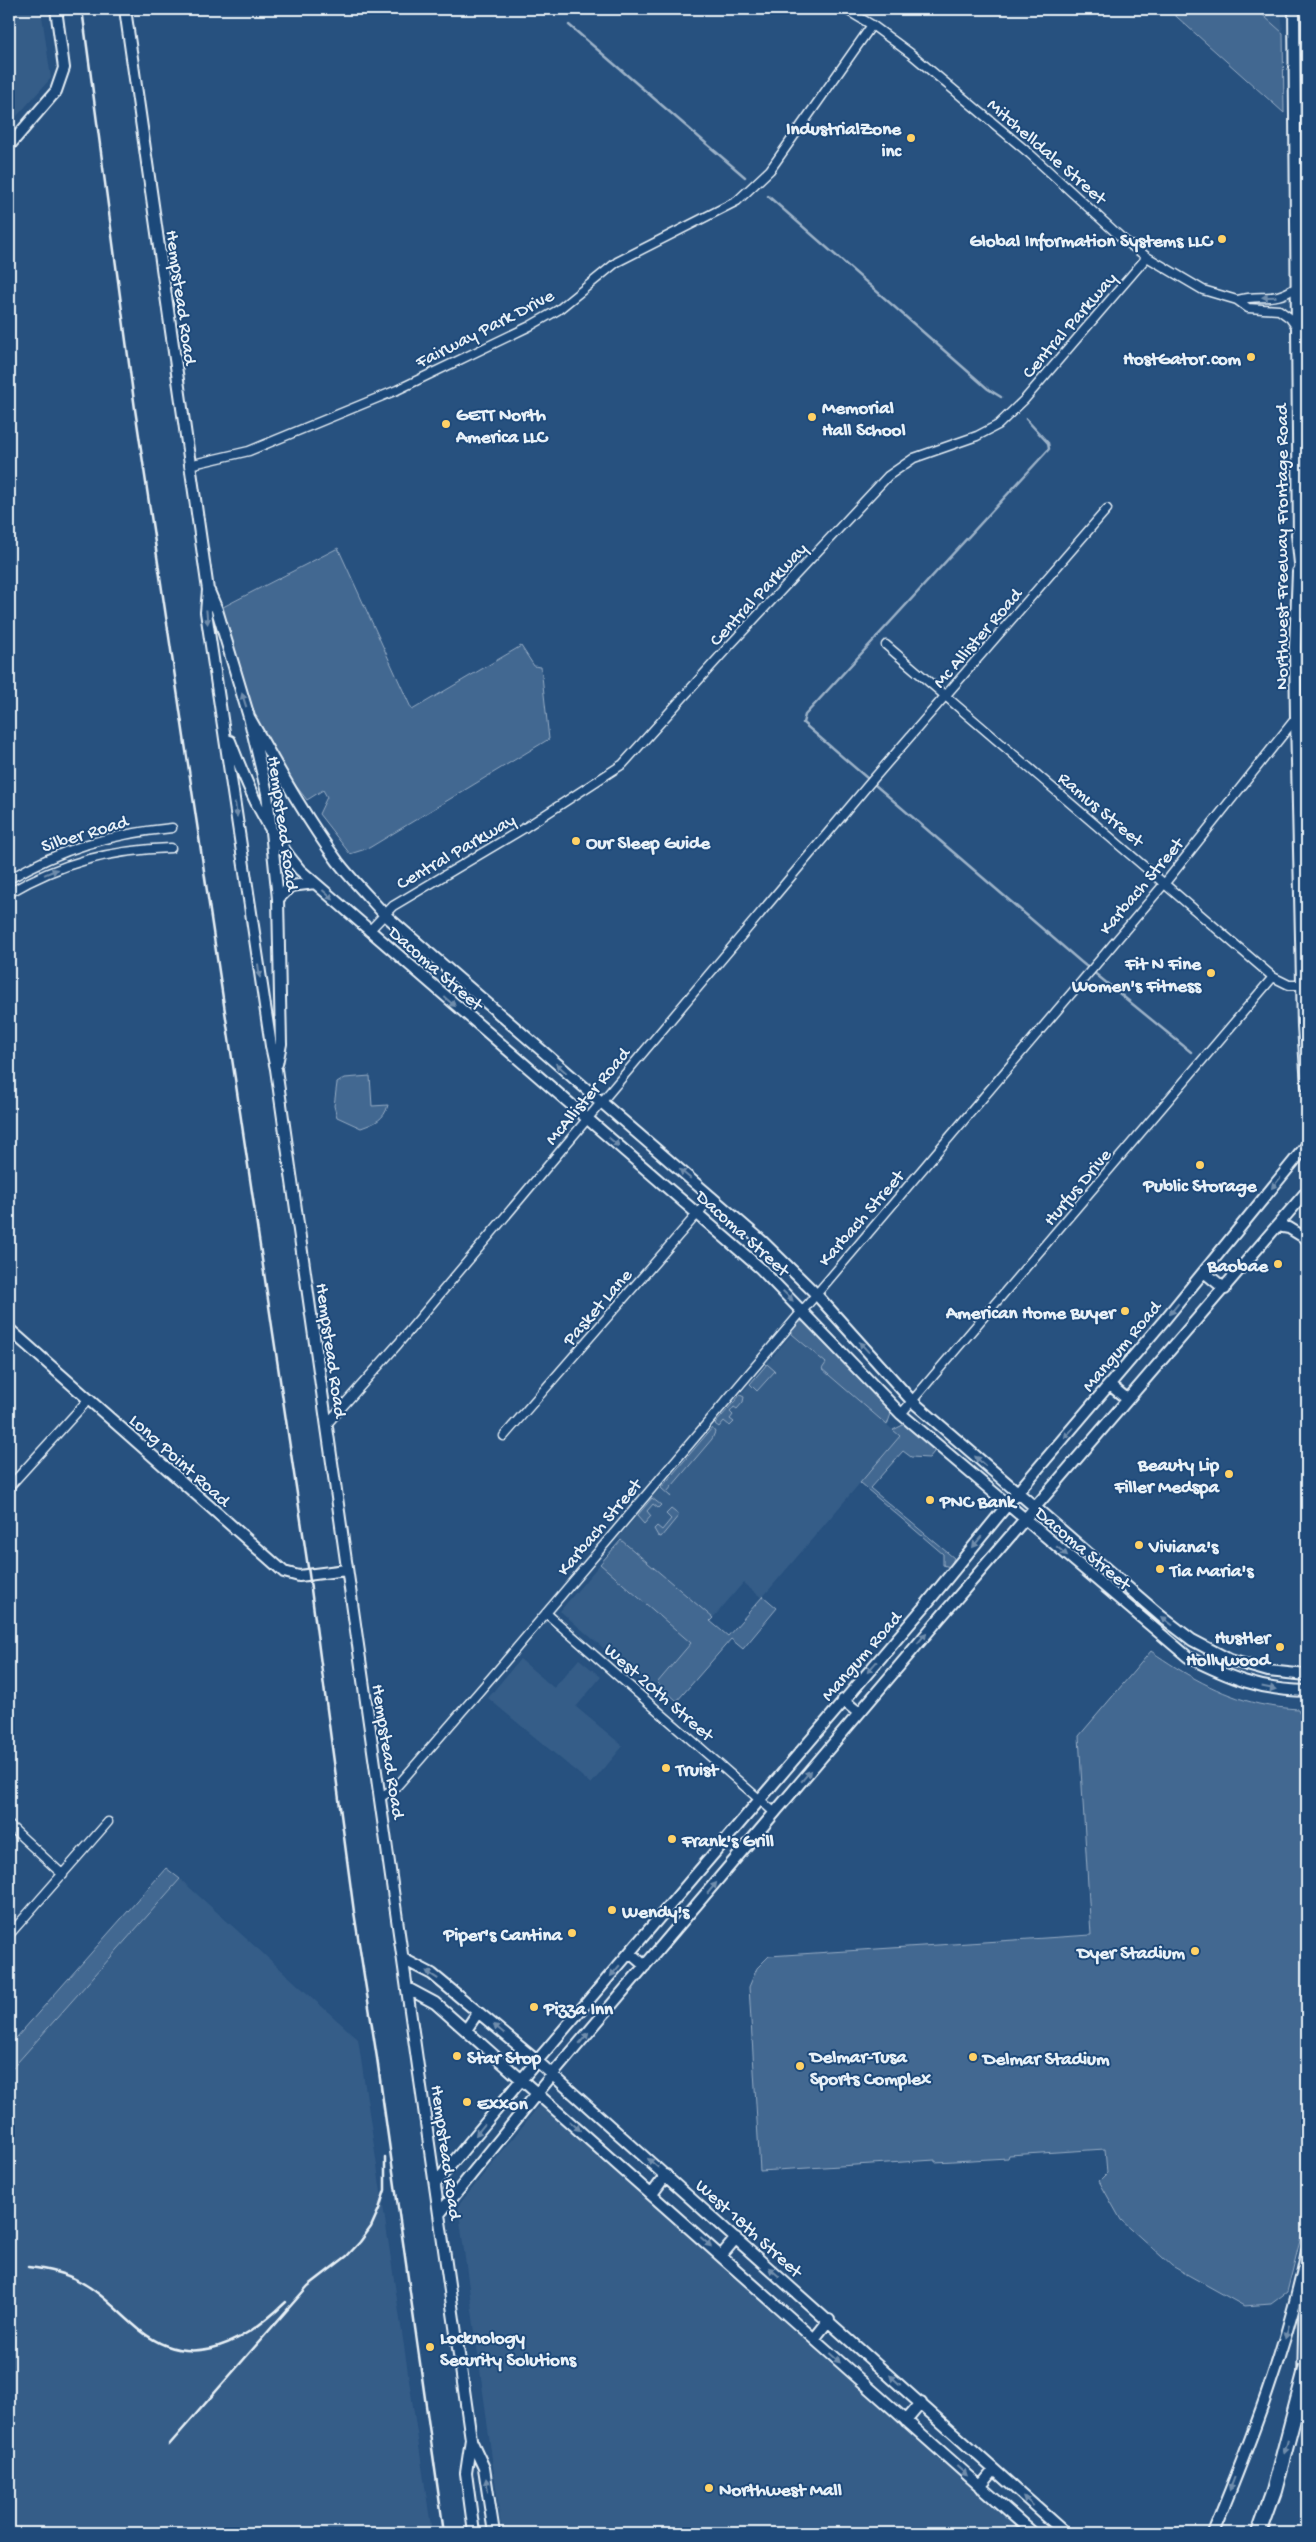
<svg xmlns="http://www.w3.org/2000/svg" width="1316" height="2542" font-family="'Gochi Hand',sans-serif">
<rect width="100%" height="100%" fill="#27517f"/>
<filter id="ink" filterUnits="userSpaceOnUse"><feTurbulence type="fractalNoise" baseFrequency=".02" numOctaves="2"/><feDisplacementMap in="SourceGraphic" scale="10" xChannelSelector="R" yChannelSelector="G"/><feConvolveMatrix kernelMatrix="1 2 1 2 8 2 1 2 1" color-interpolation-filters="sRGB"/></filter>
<g filter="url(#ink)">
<path fill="#355d88" d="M 9,9 L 41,9 L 51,78 L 9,125 Z
M 1256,9 L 1281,9 L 1283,33 Z
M 792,1334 L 827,1363 L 822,1369 L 900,1436 L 762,1598 L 743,1583 L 713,1618 L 618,1538 Z
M 600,1564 L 692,1643 L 651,1689 L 560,1611 Z
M 520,1659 L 554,1688 L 579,1659 L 601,1677 L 576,1707 L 623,1746 L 591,1784 L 488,1698 Z
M 180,1879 L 358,2039 L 432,2533 L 9,2533 L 9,2072 Z
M 542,2102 L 1027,2533 L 502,2533 L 458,2206 Z"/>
<path fill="#436891" stroke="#96acc4" d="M 1168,9 L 1256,9 L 1283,33 L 1284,113 Z
M 338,548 L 412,710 L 521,646 L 534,666 L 541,667 L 549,739 L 369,848 L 350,854 L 319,814 L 327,797 L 323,790 L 307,800 L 289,777 L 256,719 L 221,608 Z
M 370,1076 L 372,1106 L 388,1105 C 384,1120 375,1123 361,1128 L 337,1117 L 334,1106 L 337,1083 L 345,1078 Z
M 807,1321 L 892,1411 L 887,1425 L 822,1369 L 826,1363 L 792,1334 L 792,1331 L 800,1322 Z
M 767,1364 L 775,1371 L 757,1391 L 750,1384 Z
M 740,1395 L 744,1397 L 743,1402 L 737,1409 L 734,1407 L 730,1412 L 733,1415 L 730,1419 L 734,1422 L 730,1426 L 724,1421 L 719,1427 L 715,1424 Z
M 905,1424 L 934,1449 L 934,1452 L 929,1458 L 911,1457 L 903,1451 L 870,1488 L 954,1558 L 950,1567 L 943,1565 L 943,1554 L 860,1483 L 900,1436 L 893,1430 Z
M 712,1428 L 715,1432 L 712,1439 L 667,1492 L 671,1497 L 661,1488 Z
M 652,1498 L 661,1505 L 658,1508 L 653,1504 L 647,1511 L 651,1516 L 644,1524 L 637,1516 Z
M 671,1509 L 679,1515 L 661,1537 L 658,1536 L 654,1529 L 657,1526 L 662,1530 L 671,1519 L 666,1514 Z
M 621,1540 L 713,1618 L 710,1621 L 728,1636 L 763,1596 L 777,1608 L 743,1649 L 731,1639 L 677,1701 L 657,1683 L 691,1643 L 600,1564 Z
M 1151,1651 C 1184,1674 1220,1695 1259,1704 C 1272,1707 1285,1708 1298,1709 L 1307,1729 L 1307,2213 L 1287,2292 L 1271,2304 L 1244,2306 L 1172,2266 L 1121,2220 L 1099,2181 L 1107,2173 L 1105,2149 L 1009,2155 L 1008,2158 L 935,2162 L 935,2160 L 760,2171 L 749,1987 L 757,1968 L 769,1956 L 1091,1935 L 1079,1736 Z
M 166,1868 L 180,1879 L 9,2072 L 9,2046 Z"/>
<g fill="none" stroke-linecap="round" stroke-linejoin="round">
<path stroke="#9db3c9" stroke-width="2.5" d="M 569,25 L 745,177
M 768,196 L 988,389 L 1001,397
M 1026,419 L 1048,443 L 1049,449 L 805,715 L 803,723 L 1081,962 L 1191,1052"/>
<defs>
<path id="street" d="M 845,9 L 872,25 L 910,53 L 1030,154 L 1125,241 L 1147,257 L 1203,290 L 1237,300 L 1248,308 L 1279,310 L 1290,318 L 1297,328
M 1237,300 C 1263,293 1273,304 1298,286
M 189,465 L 249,451 L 397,390 L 530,326 L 558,310 L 617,262 L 737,201 L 770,170 L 872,25
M 886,645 L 1273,977 L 1289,985 L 1302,985
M 9,879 C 63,848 110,834 172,828
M 9,893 C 61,862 111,850 171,848
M 369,931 L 393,906 L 526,827 L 623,764 L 730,645 L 888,476 L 914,458 L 977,436 L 998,425 L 1025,399 L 1147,257
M 901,1414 L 1273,977
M 326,1425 L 398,1344 L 869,784 L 1107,509
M 504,1436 L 712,1197
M 9,1487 L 88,1400
M 546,1613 L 775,1813
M 380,1798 L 398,1785 L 503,1664 L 1165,883 L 1296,718
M 9,1825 L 63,1875
M 9,1935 L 108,1822"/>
<path id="secondary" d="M 125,9 L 208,590 L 206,612 L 271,1046 L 276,1069 L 471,2439 L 466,2473 L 474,2533
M 1294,9 L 1299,540
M 9,146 L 56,91 L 64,68 L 56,9
M 1298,572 L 1295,647 L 1296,718 L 1303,1026 L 1307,1086
M 209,591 L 217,610 L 249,717 L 267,793 L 278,899 L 281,1044 L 277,1064
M 249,717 C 277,766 304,816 338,862 C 352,880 369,897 384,914 L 762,1241 L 815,1293 L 912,1401 L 1162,1617 L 1192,1640 L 1230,1660 L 1268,1671 L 1307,1675
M 230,741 C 249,790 266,830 300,870 L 760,1268 L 901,1414 L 1188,1657 C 1230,1678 1259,1690 1307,1691
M 278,899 L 291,886 L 315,883
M 1278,1226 L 1289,1228 L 1307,1239
M 1204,1272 L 1225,1289
M 9,1329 L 284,1572 L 299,1576 L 346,1570
M 1110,1385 L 1127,1399
M 843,1700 L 859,1713
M 630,1953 L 645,1966
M 403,1959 L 432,1974 L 537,2061 L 1065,2533
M 407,1988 L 435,2003 L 1033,2533
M 466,2030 L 478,2012
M 435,2184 L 537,2061 L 924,1607 L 1017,1493 L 1166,1318 L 1307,1145
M 652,2194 L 666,2175
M 440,2213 L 552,2075 L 939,1619 L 1307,1191
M 721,2256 L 736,2238
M 814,2339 L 829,2320
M 906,2421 L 921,2403
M 471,2440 L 484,2468 L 494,2533
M 980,2487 L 994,2470
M 1213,2533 C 1251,2441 1287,2348 1307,2251"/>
<path id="highway" d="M 1299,534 L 1307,613
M 1307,2290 L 1305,2381 L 1307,2392"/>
</defs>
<use href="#street" stroke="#e8f1f8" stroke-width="11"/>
<use href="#secondary" stroke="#e8f1f8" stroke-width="14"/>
<use href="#highway" stroke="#e8f1f8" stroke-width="18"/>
<use href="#street" stroke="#1f4a7a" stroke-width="8"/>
<use href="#secondary" stroke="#1f4a7a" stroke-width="10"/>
<use href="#highway" stroke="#1f4a7a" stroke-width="14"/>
<path stroke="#e8f1f8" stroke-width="2.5" d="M 82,9 L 135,409 L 309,1574 L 354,1912 L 377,2058 L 444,2533
M 28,2267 C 45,2269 63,2272 79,2281 C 102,2293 120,2314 141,2331 C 192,2372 246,2341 286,2302
M 169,2445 L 308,2286 L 347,2256 L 360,2242 L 371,2227 L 379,2209 L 385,2190 L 385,2158"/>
<defs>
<path id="highway-bridge" d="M 1259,2533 L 1274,2491 L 1307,2366"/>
</defs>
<use href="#highway-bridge" stroke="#e8f1f8" stroke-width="18" stroke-linecap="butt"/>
<use href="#highway-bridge" stroke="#1f4a7a" stroke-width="14"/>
</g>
<defs><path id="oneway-solid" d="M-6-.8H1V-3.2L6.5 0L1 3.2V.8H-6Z" transform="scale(1.25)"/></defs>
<g fill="#6f8dac">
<use href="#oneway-solid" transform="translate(1269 297) rotate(178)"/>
<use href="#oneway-solid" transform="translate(207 617) rotate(85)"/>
<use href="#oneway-solid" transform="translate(244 700) rotate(-108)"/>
<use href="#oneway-solid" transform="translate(236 810) rotate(82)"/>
<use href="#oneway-solid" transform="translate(51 872) rotate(-22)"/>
<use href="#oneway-solid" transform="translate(328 895) rotate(42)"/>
<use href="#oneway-solid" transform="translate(259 971) rotate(82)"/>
<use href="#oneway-solid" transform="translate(450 1002) rotate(41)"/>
<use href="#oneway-solid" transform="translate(561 1068) rotate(-139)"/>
<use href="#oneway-solid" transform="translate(614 1142) rotate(40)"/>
<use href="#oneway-solid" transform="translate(685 1174) rotate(-140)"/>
<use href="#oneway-solid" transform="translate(1276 1183) rotate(129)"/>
<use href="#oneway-solid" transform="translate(788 1296) rotate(45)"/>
<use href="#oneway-solid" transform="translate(1174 1309) rotate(129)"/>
<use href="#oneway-solid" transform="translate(864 1347) rotate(-132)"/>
<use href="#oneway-solid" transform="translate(1069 1433) rotate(131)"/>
<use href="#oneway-solid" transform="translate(980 1461) rotate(-138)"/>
<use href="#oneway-solid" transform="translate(977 1542) rotate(129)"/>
<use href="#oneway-solid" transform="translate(1062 1551) rotate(40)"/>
<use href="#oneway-solid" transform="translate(1167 1621) rotate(-143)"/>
<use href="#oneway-solid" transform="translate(922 1638) rotate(-50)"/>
<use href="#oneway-solid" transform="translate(872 1667) rotate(131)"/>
<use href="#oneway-solid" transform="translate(1269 1688) rotate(11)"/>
<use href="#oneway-solid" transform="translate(806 1776) rotate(-50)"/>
<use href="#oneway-solid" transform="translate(712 1888) rotate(-50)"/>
<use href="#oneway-solid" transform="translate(615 1971) rotate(130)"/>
<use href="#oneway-solid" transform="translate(432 1975) rotate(-146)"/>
<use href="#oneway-solid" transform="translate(499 2029) rotate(-140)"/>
<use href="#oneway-solid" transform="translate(584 2038) rotate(-50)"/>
<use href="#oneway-solid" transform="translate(575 2126) rotate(41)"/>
<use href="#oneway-solid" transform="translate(480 2130) rotate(129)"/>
<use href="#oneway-solid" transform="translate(653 2163) rotate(-139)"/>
<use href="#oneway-solid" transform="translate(706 2242) rotate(42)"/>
<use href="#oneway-solid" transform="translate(774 2272) rotate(-139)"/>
<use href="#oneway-solid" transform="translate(1287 2332) rotate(106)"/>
<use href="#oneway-solid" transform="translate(835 2358) rotate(42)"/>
<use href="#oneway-solid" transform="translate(895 2380) rotate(-138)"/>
<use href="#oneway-solid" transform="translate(1286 2447) rotate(105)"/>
<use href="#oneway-solid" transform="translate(962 2471) rotate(42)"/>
<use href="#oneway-solid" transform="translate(1232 2484) rotate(111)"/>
<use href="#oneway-solid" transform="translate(487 2485) rotate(-98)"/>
<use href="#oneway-solid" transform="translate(1028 2501) rotate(-138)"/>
</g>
</g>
<g fill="#ffd166" stroke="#1f4a7a" stroke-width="2">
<circle cx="911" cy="138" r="5"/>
<circle cx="1222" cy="239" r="5"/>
<circle cx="1251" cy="357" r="5"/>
<circle cx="812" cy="417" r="5"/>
<circle cx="446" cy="424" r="5"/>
<circle cx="576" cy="841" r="5"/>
<circle cx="1211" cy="973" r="5"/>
<circle cx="1200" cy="1165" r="5"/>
<circle cx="1278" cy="1264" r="5"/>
<circle cx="1125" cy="1311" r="5"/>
<circle cx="1229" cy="1474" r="5"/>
<circle cx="930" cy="1500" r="5"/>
<circle cx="1139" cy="1545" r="5"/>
<circle cx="1160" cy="1569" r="5"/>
<circle cx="1280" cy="1647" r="5"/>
<circle cx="666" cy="1768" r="5"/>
<circle cx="672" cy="1839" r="5"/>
<circle cx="612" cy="1910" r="5"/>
<circle cx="572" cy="1933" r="5"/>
<circle cx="1195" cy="1951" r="5"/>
<circle cx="534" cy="2007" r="5"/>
<circle cx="457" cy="2056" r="5"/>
<circle cx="973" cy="2057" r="5"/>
<circle cx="800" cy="2066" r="5"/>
<circle cx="467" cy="2102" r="5"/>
<circle cx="430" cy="2347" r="5"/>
<circle cx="709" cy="2488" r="5"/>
</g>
<g text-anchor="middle" stroke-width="4" stroke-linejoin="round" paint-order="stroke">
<g font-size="19" font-weight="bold" fill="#e8f1f8" stroke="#1f4a7a" text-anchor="start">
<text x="901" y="134" text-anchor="end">IndustrialZone<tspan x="901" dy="22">inc</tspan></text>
<text x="1212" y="246" text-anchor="end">Global Information Systems LLC</text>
<text x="1241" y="364" text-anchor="end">HostGator.com</text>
<text x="822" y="413">Memorial<tspan x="822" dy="22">Hall School</tspan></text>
<text x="456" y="420">GETT North<tspan x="456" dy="22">America LLC</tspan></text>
<text x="586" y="848">Our Sleep Guide</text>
<text x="1201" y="969" text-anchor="end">Fit N Fine<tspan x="1201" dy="22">Women's Fitness</tspan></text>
<text x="1200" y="1191" text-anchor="middle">Public Storage</text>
<text x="1268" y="1271" text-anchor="end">Baobae</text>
<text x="1115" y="1318" text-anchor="end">American Home Buyer</text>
<text x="1219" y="1470" text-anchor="end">Beauty Lip<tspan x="1219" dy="22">Filler Medspa</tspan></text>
<text x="940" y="1507">PNC Bank</text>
<text x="1149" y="1552">Viviana's</text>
<text x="1170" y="1576">Tia Maria's</text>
<text x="1270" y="1643" text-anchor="end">Hustler<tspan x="1270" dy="22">Hollywood</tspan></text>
<text x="676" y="1775">Truist</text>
<text x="682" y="1846">Frank's Grill</text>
<text x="622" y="1917">Wendy's</text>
<text x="562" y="1940" text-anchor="end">Piper's Cantina</text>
<text x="1185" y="1958" text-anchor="end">Dyer Stadium</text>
<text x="544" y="2014">Pizza Inn</text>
<text x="810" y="2062">Delmar-Tusa<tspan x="810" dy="22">Sports Complex</tspan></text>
<text x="467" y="2063">Star Stop</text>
<text x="983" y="2064">Delmar Stadium</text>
<text x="477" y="2109">Exxon</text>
<text x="440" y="2343">Locknology<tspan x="440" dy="22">Security Solutions</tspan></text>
<text x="719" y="2495">Northwest Mall</text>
</g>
<g font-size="19" fill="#e8f1f8" stroke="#1f4a7a">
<text transform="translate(1048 150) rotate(41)" y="7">Mitchelldale Street</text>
<text transform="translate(183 297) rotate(82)" y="7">Hempstead Road</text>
<text transform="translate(1068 324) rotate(-49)" y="7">Central Parkway</text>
<text transform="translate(484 327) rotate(-27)" y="7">Fairway Park Drive</text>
<text transform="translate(1280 547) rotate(-90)" y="7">Northwest Freeway Frontage Road</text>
<text transform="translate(757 593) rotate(-47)" y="7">Central Parkway</text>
<text transform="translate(976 637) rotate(-49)" y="7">Mc Allister Road</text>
<text transform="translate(1102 808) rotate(40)" y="7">Ramus Street</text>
<text transform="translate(285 823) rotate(82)" y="7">Hempstead Road</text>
<text transform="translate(84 832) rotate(-17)" y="7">Silber Road</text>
<text transform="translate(455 850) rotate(-30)" y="7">Central Parkway</text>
<text transform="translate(1140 885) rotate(-50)" y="7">Karbach Street</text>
<text transform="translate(437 967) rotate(41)" y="7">Dacoma Street</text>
<text transform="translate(586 1095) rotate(-50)" y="7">McAllister Road</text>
<text transform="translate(1076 1186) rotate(-50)" y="7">Hurfus Drive</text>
<text transform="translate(860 1217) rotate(-49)" y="7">Karbach Street</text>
<text transform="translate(744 1232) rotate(42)" y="7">Dacoma Street</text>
<text transform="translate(596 1306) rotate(-49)" y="7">Pasket Lane</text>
<text transform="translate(1120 1345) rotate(-50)" y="7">Mangum Road</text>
<text transform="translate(333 1350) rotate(82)" y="7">Hempstead Road</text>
<text transform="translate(181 1459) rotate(42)" y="7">Long Point Road</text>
<text transform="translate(598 1526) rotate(-50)" y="7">Karbach Street</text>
<text transform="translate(1084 1547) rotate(40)" y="7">Dacoma Street</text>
<text transform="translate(860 1655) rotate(-49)" y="7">Mangum Road</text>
<text transform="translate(660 1691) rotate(41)" y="7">West 20th Street</text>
<text transform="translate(390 1751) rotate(81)" y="7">Hempstead Road</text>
<text transform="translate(448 2152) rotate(82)" y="7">Hempstead Road</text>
<text transform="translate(750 2227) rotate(42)" y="7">West 18th Street</text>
</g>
</g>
<rect width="1316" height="2542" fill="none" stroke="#1f4a7a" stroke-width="30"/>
<rect x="15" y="15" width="1286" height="2512" fill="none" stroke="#e8f1f8" stroke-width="2" filter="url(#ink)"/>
</svg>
